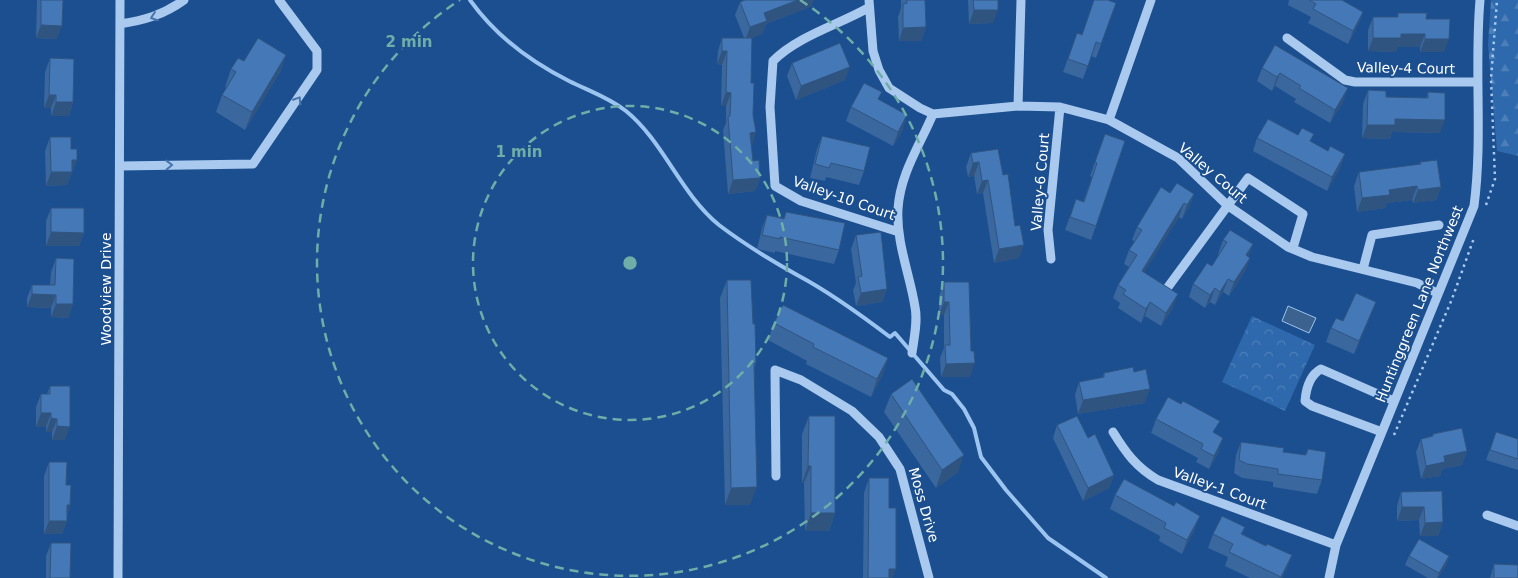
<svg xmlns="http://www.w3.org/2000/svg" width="1518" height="578" font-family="'DejaVu Sans',sans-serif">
<defs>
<pattern id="forest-firs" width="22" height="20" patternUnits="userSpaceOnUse" patternTransform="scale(1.25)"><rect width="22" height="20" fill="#2e69ad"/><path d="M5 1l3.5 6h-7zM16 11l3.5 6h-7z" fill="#4d80b9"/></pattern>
<pattern id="park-crowns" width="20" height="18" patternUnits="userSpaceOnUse" patternTransform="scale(1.25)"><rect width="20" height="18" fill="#2e69ad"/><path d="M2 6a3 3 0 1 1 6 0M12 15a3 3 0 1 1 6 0" fill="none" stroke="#4d80b9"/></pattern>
</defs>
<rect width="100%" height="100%" fill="#1b4f8f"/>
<path fill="url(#forest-firs)" d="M 1491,0 L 1518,0 L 1518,156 L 1497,151 L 1488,45 Z"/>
<path fill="url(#park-crowns)" d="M 1252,316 L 1315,345 L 1285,411 L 1222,382 Z"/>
<path fill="#3c6290" stroke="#9cc4f0" d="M 1288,306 L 1316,318 L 1309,333 L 1282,321 Z"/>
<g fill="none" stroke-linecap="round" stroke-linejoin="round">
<path stroke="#9cc4f0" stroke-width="4" d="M 470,0 C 495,35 531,62 569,81 C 589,91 608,97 626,111 C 664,142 680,193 719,225 C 744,244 772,261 799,276 C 831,293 861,315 890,337 L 895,333 L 944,390 L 952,394 L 964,409 L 974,428 L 981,457 L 1006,490 L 1048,538 L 1106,578"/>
<path stroke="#a9c9ee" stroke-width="2.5" stroke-dasharray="2.5 4" stroke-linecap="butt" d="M 1486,205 L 1495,179 L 1491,79 L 1497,0
M 1394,435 L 1452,299 L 1474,238"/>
<path stroke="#a9c9ee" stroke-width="9" d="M 869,0 L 873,51 L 879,70 L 889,88 L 920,108 L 933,114 L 1018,106 L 1060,107 L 1109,120 L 1178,158 L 1227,205 L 1288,247 L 1312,257 L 1417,283 L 1437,293
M 868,8 C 838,25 798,36 773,61 L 770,107 L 775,186 L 801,201 L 899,232
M 120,24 C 145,20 163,15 184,0
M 1287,38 L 1345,80 L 1355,82 L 1478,82
M 1018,106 L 1021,0
M 1109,120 L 1151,0
M 120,166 L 253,164 L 317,70 L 317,51 L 279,0
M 1051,259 L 1048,230 L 1060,107
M 1363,269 L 1372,235 L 1439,225
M 1168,287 L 1248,178 L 1303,214 L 1293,248
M 912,353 C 914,338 918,321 915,307 C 910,275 896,242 898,209 C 900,174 920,145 933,114
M 1113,432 C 1126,453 1136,467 1158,480 L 1336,545
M 1382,432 L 1312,406 L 1305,401 C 1306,389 1310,375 1321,369 L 1394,401
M 776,476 L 775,370 L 801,380 L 852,411 L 879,437 L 900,469 L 929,578
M 1487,515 L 1518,526
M 118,578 L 120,0
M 1329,578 L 1336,545 L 1474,206 C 1483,138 1474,68 1480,0"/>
</g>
<path fill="#3a679d" d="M 37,0 L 63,0 L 57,39 L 36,38 Z
M 901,0 L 925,0 L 926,27 L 921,41 L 899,41 L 898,17 L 901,8 Z
M 968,0 L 998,0 L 993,23 L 969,24 Z
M 1289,0 L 1343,0 L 1343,1 L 1363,12 L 1358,25 L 1348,44 L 1308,23 L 1311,17 L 1288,5 Z
M 740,2 L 812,6 L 766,24 L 762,34 L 751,38 L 751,146 L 753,161 L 760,178 L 755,191 L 728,194 L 723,130 L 726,123 L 726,106 L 721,106 L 722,65 L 717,64 L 718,51 L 722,38 L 744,38 L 735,15 Z
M 1116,3 L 1096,58 L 1091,56 L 1083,79 L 1063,72 L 1077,33 L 1082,34 Z
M 1398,13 L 1426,19 L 1444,52 L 1420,52 L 1420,47 L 1397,47 L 1396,52 L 1368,51 L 1368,30 L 1373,17 L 1397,17 Z
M 1275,45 L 1343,102 L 1330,123 L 1294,102 L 1296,99 L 1275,86 L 1272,91 L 1257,81 L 1262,68 Z
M 286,55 L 280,72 L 245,130 L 216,112 L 222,95 L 227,88 L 225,87 L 231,69 L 244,61 Z
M 50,58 L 73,102 L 69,116 L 51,116 L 51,108 L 44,108 L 45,72 Z
M 792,63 L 845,80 L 796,100 L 787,76 Z
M 1368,90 L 1386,97 L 1426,98 L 1428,92 L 1440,133 L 1392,132 L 1390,139 L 1362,138 L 1363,104 Z
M 879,100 L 903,129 L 893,146 L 846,121 L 851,107 Z
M 1105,134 L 1096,226 L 1091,240 L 1065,230 L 1076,199 L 1083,202 L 1092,177 L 1090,176 Z
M 1298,135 L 1328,151 L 1345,154 L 1340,168 L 1327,191 L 1253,151 L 1257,138 Z
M 822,136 L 864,171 L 859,185 L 826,177 L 825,181 L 810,178 L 817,149 Z
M 50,137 L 71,149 L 77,160 L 67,185 L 46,186 L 45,151 Z
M 998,149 L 1019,258 L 994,263 L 983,193 L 977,194 L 974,176 L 968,177 L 966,167 L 971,153 Z
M 1420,162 L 1441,187 L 1436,200 L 1413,203 L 1412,200 L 1387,203 L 1385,208 L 1357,212 L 1354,186 L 1359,172 L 1419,165 Z
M 1170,193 L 1194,194 L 1189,207 L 1182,219 L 1179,217 L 1144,272 L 1173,308 L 1161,326 L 1145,316 L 1141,323 L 1118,308 L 1120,303 L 1113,298 L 1118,285 L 1129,267 L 1124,264 L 1129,250 L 1135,242 L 1132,240 L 1137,227 Z
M 51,208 L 84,233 L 79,246 L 46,246 L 46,221 Z
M 786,212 L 839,250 L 834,264 L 775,251 L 775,253 L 757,249 L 762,228 L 767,215 L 784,218 Z
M 856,235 L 887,289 L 882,302 L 856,306 L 853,290 L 856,283 L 851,249 Z
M 1223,240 L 1253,244 L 1248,257 L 1250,258 L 1245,271 L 1229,296 L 1223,292 L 1215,305 L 1210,302 L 1205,308 L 1189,297 L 1193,284 L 1212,266 L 1219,254 L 1218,254 Z
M 56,258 L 69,318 L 51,317 L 51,308 L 27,307 L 27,298 L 32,285 L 50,285 L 51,272 Z
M 727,280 L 753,324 L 756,363 L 754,369 L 750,505 L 725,505 L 720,298 Z
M 944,282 L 971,351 L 970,377 L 941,377 L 940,358 L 944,348 L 944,315 L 939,315 L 939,296 Z
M 1371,315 L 1354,354 L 1326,342 L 1331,328 L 1343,321 Z
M 774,323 L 888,358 L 882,376 L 871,397 L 806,364 L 807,361 L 768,340 Z
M 1134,372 L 1145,403 L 1078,414 L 1075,395 L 1079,382 L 1102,378 L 1104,373 Z
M 50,386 L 65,440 L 52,440 L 52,432 L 46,432 L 46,427 L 36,427 L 36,407 L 41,394 L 47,394 Z
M 891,394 L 958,472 L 936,488 L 884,412 Z
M 809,416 L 835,513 L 829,531 L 805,531 L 804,483 L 802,483 L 802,434 Z
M 1156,419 L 1215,433 L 1219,451 L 1209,469 L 1196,462 L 1198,458 L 1151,433 Z
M 1057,425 L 1088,438 L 1114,475 L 1109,488 L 1083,501 L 1053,438 Z
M 1496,432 L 1518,439 L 1518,470 L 1486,460 Z
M 1433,434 L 1467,451 L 1462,465 L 1442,469 L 1440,476 L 1421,479 L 1416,452 L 1421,439 L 1431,437 Z
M 1241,442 L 1283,452 L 1305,455 L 1308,449 L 1322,480 L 1317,494 L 1273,487 L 1273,482 L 1242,478 L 1234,473 L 1236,455 Z
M 49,462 L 66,485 L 70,505 L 67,516 L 67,521 L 62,534 L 44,534 L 44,476 Z
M 869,478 L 889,508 L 892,578 L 863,578 L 864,493 Z
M 1442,491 L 1443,522 L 1438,536 L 1420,536 L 1419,520 L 1397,521 L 1397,506 L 1401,492 Z
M 1115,495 L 1195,529 L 1182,554 L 1159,541 L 1160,536 L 1110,509 Z
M 1245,527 L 1242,534 L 1266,546 L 1292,555 L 1282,578 L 1250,578 L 1225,566 L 1228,557 L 1208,548 L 1213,534 Z
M 51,543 L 70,578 L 46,578 L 46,556 Z
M 1409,556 L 1449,556 L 1446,565 L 1438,578 L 1428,578 L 1405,565 Z
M 1494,564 L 1518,578 L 1490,578 Z"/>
<path fill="#305480" d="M 798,0 L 814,0 L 812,6 L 766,24 L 762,34 L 745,41 L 750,27 L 764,13 Z
M 974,10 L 998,10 L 993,23 L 969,24 Z
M 1363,12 L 1358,25 L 1348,44 L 1353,31 Z
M 41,25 L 62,26 L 57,39 L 36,38 Z
M 926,27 L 921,41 L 899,41 L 903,28 Z
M 1401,34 L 1425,34 L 1420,47 L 1397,47 L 1396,52 L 1368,51 L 1373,38 Z
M 1425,39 L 1449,39 L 1444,52 L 1420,52 Z
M 722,51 L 727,51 L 722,65 L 717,64 Z
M 286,55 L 280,72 L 245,130 L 252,112 Z
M 850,67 L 845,80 L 796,100 L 801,86 Z
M 1280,73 L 1275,86 L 1272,91 L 1277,77 Z
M 1348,88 L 1343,102 L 1330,123 L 1335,110 Z
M 726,92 L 731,93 L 726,106 L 721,106 Z
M 49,95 L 56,95 L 51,108 L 44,108 Z
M 56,102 L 73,102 L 69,116 L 51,116 Z
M 907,115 L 903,129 L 893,146 L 898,132 Z
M 1395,119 L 1445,120 L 1440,133 L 1392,132 L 1390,139 L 1362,138 L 1367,125 Z
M 756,132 L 752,146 L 750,133 Z
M 1345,154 L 1340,168 L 1327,191 L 1332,177 Z
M 72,160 L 77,160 L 67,185 L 46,186 L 51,172 Z
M 979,162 L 974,176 L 968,177 L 973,163 Z
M 760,178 L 755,191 L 728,194 L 733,180 Z
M 988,180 L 983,193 L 977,194 L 982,181 Z
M 1417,186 L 1412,200 L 1387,203 L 1385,208 L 1357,212 L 1362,198 L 1389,190 Z
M 1441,187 L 1436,200 L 1413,203 L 1418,190 Z
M 1194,194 L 1189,207 L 1182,219 L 1187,205 Z
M 1184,203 L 1179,217 L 1137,284 L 1142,271 Z
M 51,232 L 84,233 L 79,246 L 46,246 Z
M 1253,244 L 1248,257 L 1246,255 Z
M 1024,245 L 1019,258 L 994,263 L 999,249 Z
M 1250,258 L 1245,271 L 1229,296 L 1234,282 Z
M 1228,279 L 1223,292 L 1215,305 L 1220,292 Z
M 1215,288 L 1210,302 L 1205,308 L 1210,295 Z
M 887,289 L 882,302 L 856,306 L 861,293 Z
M 32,294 L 56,295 L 51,308 L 27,307 Z
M 1178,294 L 1173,308 L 1161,326 L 1166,313 Z
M 944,302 L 949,302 L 944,315 L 939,315 Z
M 1150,302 L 1145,316 L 1141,323 L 1146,309 Z
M 1376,302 L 1371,315 L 1354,354 L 1359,341 Z
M 56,304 L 73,304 L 69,318 L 51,317 Z
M 888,358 L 882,376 L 871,397 L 877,379 Z
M 975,363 L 970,377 L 941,377 L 946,364 Z
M 1150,389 L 1145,403 L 1078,414 L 1083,400 Z
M 41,413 L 51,413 L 46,427 L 36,427 Z
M 51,418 L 57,419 L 52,432 L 46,432 Z
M 57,426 L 70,427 L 65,440 L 52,440 Z
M 1223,438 L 1219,451 L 1209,469 L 1214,456 Z
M 1467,451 L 1462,465 L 1442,469 L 1440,476 L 1421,479 L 1426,466 L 1444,456 Z
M 964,455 L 958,472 L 936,488 L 942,470 Z
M 808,466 L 811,466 L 804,483 L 802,483 Z
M 1114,475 L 1109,488 L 1083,501 L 1088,488 Z
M 757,487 L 750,505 L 725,505 L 731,488 Z
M 67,505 L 70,505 L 66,519 Z
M 1402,507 L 1424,507 L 1419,520 L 1397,521 Z
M 811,513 L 835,513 L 829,531 L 805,531 Z
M 1200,516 L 1195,529 L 1182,554 L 1187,540 Z
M 49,521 L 67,521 L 62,534 L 44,534 Z
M 1443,522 L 1438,536 L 1420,536 L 1425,523 Z
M 1292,555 L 1287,569 L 1282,578 L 1281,578 Z
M 1449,556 L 1446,565 L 1438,578 L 1437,578 L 1439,573 Z
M 889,569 L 896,569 L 892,578 L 886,578 Z"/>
<path fill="#4478b7" stroke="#305480" d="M 41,0 L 63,0 L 62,26 L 41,25 Z
M 745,0 L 798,0 L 764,13 L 767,21 L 750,27 L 740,2 Z
M 907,0 L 925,0 L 926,27 L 903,28 L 903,4 L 907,3 Z
M 973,0 L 998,0 L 998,10 L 974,10 Z
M 1094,0 L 1108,0 L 1116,3 L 1101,44 L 1096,42 L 1088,66 L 1068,59 L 1077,33 L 1082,35 Z
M 1309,0 L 1342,0 L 1363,12 L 1353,31 L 1313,9 L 1316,4 Z
M 1398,13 L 1427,13 L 1426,19 L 1450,19 L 1449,39 L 1425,39 L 1425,34 L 1401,34 L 1401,38 L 1373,38 L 1373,17 L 1398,17 Z
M 258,38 L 286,55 L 252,112 L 222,95 L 236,72 L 231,69 L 238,58 L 244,61 Z
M 722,38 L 752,38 L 751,83 L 754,83 L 753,115 L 756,132 L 750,133 L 753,161 L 759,160 L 760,178 L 733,180 L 728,117 L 730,116 L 731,93 L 726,92 L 727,51 L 722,51 Z
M 840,43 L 850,67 L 801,86 L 792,63 Z
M 1275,45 L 1348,88 L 1335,110 L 1299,88 L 1301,86 L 1280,73 L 1277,77 L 1262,68 Z
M 50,58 L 74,59 L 73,102 L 56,102 L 56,95 L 49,95 Z
M 864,83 L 882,92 L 878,99 L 907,115 L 898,132 L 851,107 Z
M 1368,90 L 1386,91 L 1386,97 L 1428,98 L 1428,92 L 1445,93 L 1445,120 L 1395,119 L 1395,125 L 1367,125 Z
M 1268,119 L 1298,135 L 1302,128 L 1314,134 L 1310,141 L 1328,151 L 1330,146 L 1345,154 L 1332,177 L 1257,138 Z
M 1105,134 L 1125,141 L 1096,226 L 1070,217 L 1076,199 L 1084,202 L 1097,163 L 1095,162 Z
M 822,136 L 870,147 L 864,171 L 831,163 L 829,168 L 815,164 Z
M 50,137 L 71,137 L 71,149 L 77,149 L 77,160 L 72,160 L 72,172 L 51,172 Z
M 998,149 L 1003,175 L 1008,174 L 1015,226 L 1020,225 L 1024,245 L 999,249 L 988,180 L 982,181 L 979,162 L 973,163 L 971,153 Z
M 1437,160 L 1441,187 L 1418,190 L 1417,186 L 1389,190 L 1390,195 L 1362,198 L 1359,172 L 1421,164 L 1420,162 Z
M 1177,183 L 1194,194 L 1187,205 L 1184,203 L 1142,271 L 1178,294 L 1166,313 L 1150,302 L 1146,309 L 1123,294 L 1126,290 L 1118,285 L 1137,255 L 1129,250 L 1142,230 L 1137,227 L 1161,187 L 1170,193 Z
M 51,208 L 84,208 L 84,233 L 51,232 Z
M 786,212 L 845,223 L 839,250 L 780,237 L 780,239 L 762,235 L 767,215 L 784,219 Z
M 1230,230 L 1253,244 L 1246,255 L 1250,258 L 1234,282 L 1228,279 L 1220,292 L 1215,288 L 1210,295 L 1193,284 L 1207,263 L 1212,266 L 1227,242 L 1223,240 Z
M 881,232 L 887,289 L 861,293 L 858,277 L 862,276 L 856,235 Z
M 56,258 L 74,259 L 73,304 L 56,304 L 56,295 L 32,294 L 32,285 L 55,285 Z
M 727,280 L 751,280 L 753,324 L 755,324 L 756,363 L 754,363 L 757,487 L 731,488 Z
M 944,282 L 969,282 L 971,351 L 974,351 L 975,363 L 946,364 L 945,345 L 950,345 L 949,302 L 944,302 Z
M 1356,293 L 1376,302 L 1359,341 L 1331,328 L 1336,318 L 1343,321 Z
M 783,305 L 888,358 L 877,379 L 813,347 L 814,344 L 774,323 Z
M 1133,367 L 1134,372 L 1146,369 L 1150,389 L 1083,400 L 1079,382 L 1104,377 L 1104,373 Z
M 912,379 L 964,455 L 942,470 L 891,394 Z
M 50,386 L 70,386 L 70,427 L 57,426 L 57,419 L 51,418 L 51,413 L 41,413 L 41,394 L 50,394 Z
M 1168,397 L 1181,404 L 1183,401 L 1220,421 L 1213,432 L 1223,438 L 1214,456 L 1201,449 L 1203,444 L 1156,419 Z
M 809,416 L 835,416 L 835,513 L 811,513 L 811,466 L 808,466 Z
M 1077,416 L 1088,438 L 1095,434 L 1114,475 L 1088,488 L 1057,425 Z
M 1462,428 L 1467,451 L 1444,456 L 1445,462 L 1426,466 L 1421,439 L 1433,436 L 1433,434 Z
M 1496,432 L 1518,439 L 1518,459 L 1490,450 Z
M 1241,442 L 1284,448 L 1283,452 L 1306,455 L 1308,449 L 1326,452 L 1322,480 L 1278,474 L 1278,469 L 1247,464 L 1239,460 Z
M 49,462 L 67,462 L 66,485 L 71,485 L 70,505 L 67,505 L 67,521 L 49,521 Z
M 869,478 L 889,478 L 889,508 L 896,508 L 896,569 L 889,569 L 889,578 L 868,578 Z
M 1124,479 L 1174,506 L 1176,502 L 1200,516 L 1187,540 L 1164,528 L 1166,523 L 1115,495 Z
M 1442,491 L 1443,522 L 1425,523 L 1424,507 L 1402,507 L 1401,492 Z
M 1222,516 L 1245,527 L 1241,534 L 1266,546 L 1267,544 L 1292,555 L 1281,577 L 1229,552 L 1233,544 L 1213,534 Z
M 1419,539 L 1449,556 L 1439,573 L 1409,556 Z
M 51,543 L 71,543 L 70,578 L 50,578 Z
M 1494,564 L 1518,565 L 1518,578 L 1494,578 Z"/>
<defs><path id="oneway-chevron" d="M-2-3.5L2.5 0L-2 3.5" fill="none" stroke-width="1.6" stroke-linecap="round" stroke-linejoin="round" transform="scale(1.25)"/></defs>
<g stroke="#4674ac">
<use href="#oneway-chevron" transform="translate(154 17) rotate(161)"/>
<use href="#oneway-chevron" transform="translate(298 100) rotate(-57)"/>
<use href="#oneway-chevron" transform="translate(169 165) rotate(-1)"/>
</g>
<g fill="none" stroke="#6fada8" stroke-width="2.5" stroke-dasharray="9 6">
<circle cx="630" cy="263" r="157"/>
<path d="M800 0A313 313 0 1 1 460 0"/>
</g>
<g text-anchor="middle" stroke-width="4" stroke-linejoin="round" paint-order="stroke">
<g font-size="14" fill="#fff" stroke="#1b4f8f">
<text transform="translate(1406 68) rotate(1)" y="5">Valley-4 Court</text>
<text transform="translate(1213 173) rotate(40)" y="5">Valley Court</text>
<text transform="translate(1040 182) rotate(-85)" y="5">Valley-6 Court</text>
<text transform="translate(844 198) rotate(19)" y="5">Valley-10 Court</text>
<text transform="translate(106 289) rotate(-90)" y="5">Woodview Drive</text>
<text transform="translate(1419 304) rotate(-68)" y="5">Huntinggreen Lane Northwest</text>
<text transform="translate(1220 488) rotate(20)" y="5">Valley-1 Court</text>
<text transform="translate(924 505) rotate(74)" y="5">Moss Drive</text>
</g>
</g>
<circle cx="630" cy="263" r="8" fill="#6fada8" stroke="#1b4f8f" stroke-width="2.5"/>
<g font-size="15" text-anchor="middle" font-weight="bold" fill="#6fada8" stroke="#1b4f8f" stroke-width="4" stroke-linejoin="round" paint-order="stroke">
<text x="409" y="47">2 min</text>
<text x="519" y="157">1 min</text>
</g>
</svg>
